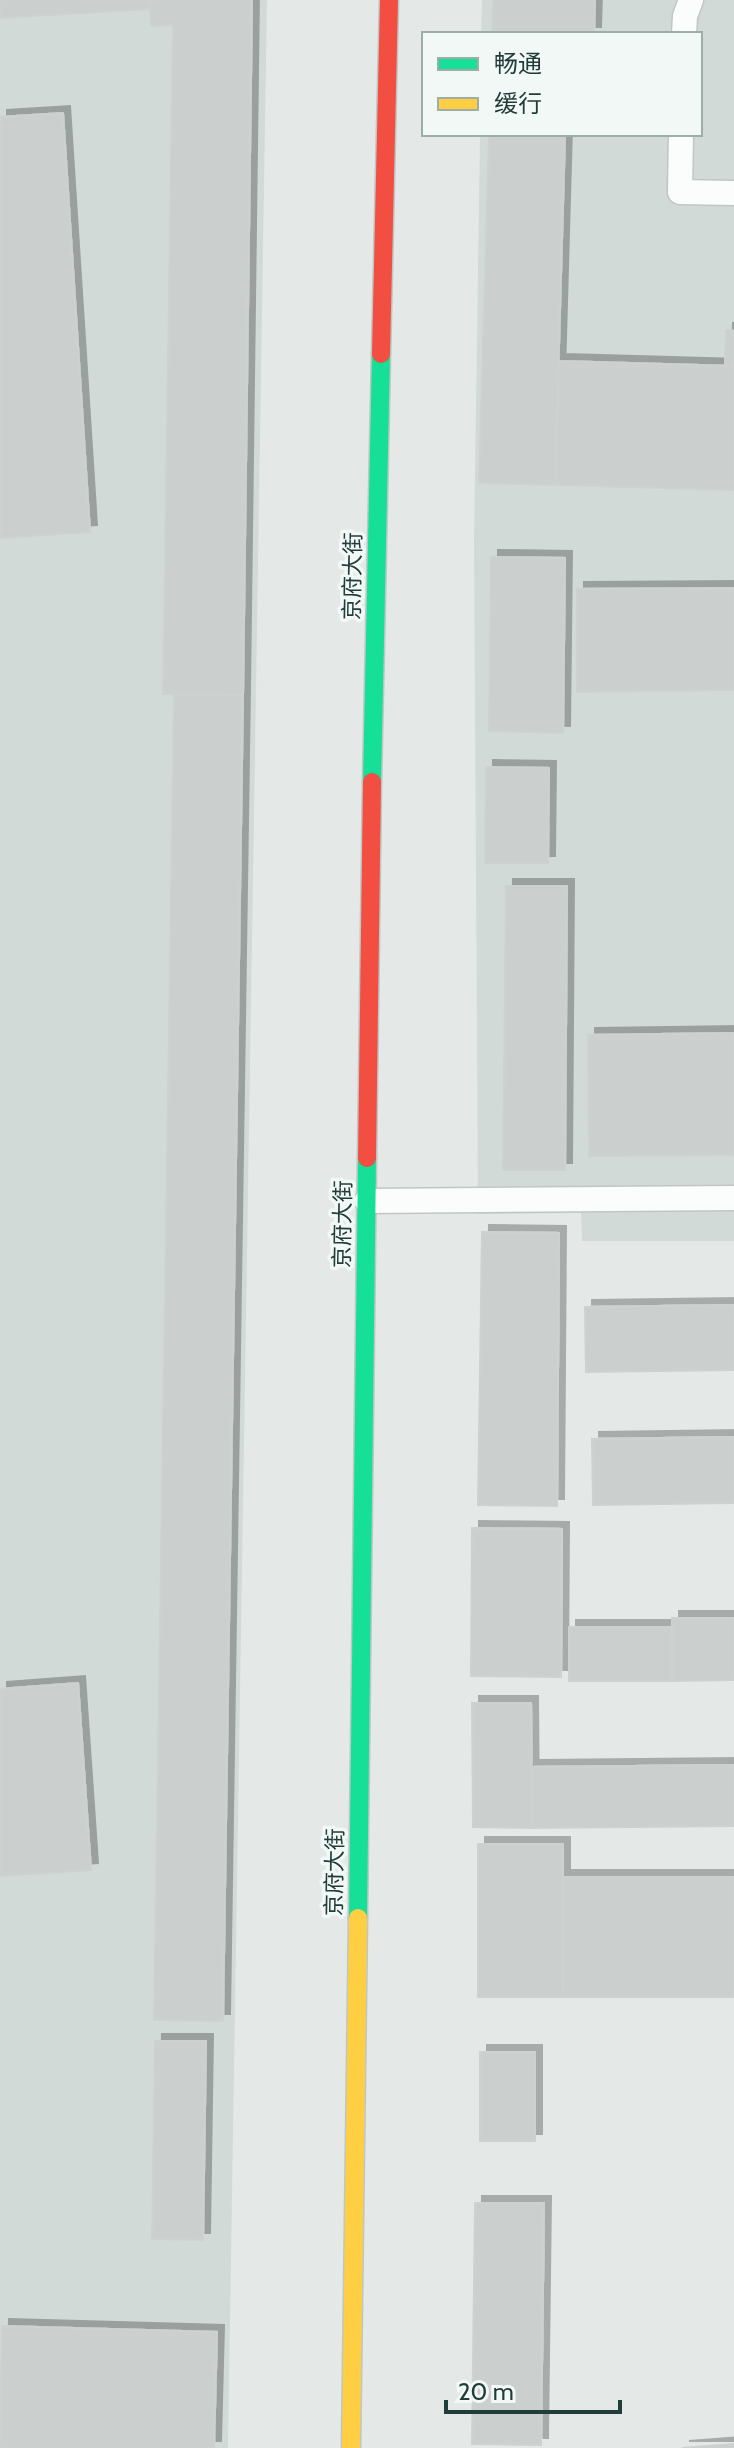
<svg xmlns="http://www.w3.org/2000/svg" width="734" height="2448" font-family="Cabin,'Noto Sans SC',sans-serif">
<defs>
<filter id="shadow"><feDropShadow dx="7" dy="-7" stdDeviation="0" flood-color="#0004"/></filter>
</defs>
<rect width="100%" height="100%" fill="#e4e9e8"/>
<path fill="#d2dad8" d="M 0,0 L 267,0 L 228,2448 L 0,2448 Z
M 482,0 L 734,0 L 734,1241 L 582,1241 L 581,1213 L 478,1214 L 474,541 L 480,134 L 700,134 L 700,34 L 481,34 Z"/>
<path fill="#cbd0cf" stroke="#cdd2d1" stroke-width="2" filter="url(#shadow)" d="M 0,0 L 150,0 L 150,9 L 0,18 Z
M 150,0 L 252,0 L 243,695 L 163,694 L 173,25 L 151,26 Z
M 493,0 L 595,0 L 594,34 L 492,34 Z
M 63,113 L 90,532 L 0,538 L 0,117 Z
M 489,134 L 565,134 L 555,485 L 479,483 Z
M 726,330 L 734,331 L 734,366 L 725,366 Z
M 559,361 L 734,366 L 734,490 L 555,485 Z
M 491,557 L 565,558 L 563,733 L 489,731 Z
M 734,588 L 734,690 L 577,692 L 577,589 Z
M 174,694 L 243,695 L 223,2021 L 154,2020 Z
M 486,767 L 549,768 L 548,863 L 485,863 Z
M 506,886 L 567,886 L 565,1170 L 503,1170 Z
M 734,1033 L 734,1155 L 589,1156 L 588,1035 Z
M 482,1232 L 559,1233 L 557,1506 L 478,1505 Z
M 734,1305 L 734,1370 L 586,1372 L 585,1307 Z
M 734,1437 L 734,1503 L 593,1505 L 592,1439 Z
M 472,1528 L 562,1529 L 561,1677 L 471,1676 Z
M 672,1618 L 734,1618 L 734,1680 L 672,1681 Z
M 569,1627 L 672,1627 L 672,1681 L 569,1681 Z
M 78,1683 L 91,1870 L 0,1876 L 0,1689 Z
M 472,1703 L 531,1703 L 532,1828 L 473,1827 Z
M 734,1765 L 734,1826 L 532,1828 L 532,1767 Z
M 478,1844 L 563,1844 L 563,1997 L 478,1997 Z
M 562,1877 L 734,1877 L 734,1997 L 563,1997 Z
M 155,2041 L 206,2041 L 203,2240 L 152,2239 Z
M 480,2052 L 535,2052 L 535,2141 L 480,2141 Z
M 475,2203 L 544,2203 L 541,2445 L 472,2444 Z
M 2,2326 L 217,2332 L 214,2448 L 0,2448 Z
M 734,2444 L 734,2448 L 682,2448 Z"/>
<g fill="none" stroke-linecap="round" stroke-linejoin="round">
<defs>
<path id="lane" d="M 684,34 L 685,16 L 691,0
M 681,134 L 680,192 L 734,193
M 367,1201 L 734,1198"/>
<path id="fast" d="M 372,782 L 381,354
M 358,1918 L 367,1158"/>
<path id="slow" d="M 351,2448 L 358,1918"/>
<path id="jam" d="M 381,354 L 389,0
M 367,1158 L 372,782"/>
</defs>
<use href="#lane" stroke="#c1c6c5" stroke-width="27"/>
<use href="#fast" stroke="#bfc7c5" stroke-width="21"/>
<use href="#slow" stroke="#bfc7c5" stroke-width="21"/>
<use href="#jam" stroke="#bfc7c5" stroke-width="21"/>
<use href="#lane" stroke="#fbfcfc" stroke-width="24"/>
<use href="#fast" stroke="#16e098" stroke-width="18"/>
<use href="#slow" stroke="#ffcf43" stroke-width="18"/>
<use href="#jam" stroke="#f24e42" stroke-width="18"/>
</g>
<g text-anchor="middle" stroke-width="7" stroke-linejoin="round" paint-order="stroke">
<g font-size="22" fill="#223c39" stroke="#f2f8f6">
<text transform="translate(352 576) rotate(-89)" y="8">京府大街</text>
<text transform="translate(342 1224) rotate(-89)" y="8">京府大街</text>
<text transform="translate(334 1872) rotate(-89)" y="8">京府大街</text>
</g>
</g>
<rect x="422" y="32" width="280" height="104" fill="#f2f8f6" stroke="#9fadaa" stroke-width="2"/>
<rect x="438" y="58" width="40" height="12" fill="#16e098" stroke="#9fadaa" stroke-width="2"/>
<text x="494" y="72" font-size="24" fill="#223c39">畅通</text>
<rect x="438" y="98" width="40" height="12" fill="#ffcf43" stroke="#9fadaa" stroke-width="2"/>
<text x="494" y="112" font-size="24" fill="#223c39">缓行</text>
<path d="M446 2400v12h174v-12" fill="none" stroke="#223c39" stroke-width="4"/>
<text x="458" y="2400" font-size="24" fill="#223c39" stroke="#f2f8f6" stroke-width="6" paint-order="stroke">20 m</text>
</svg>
